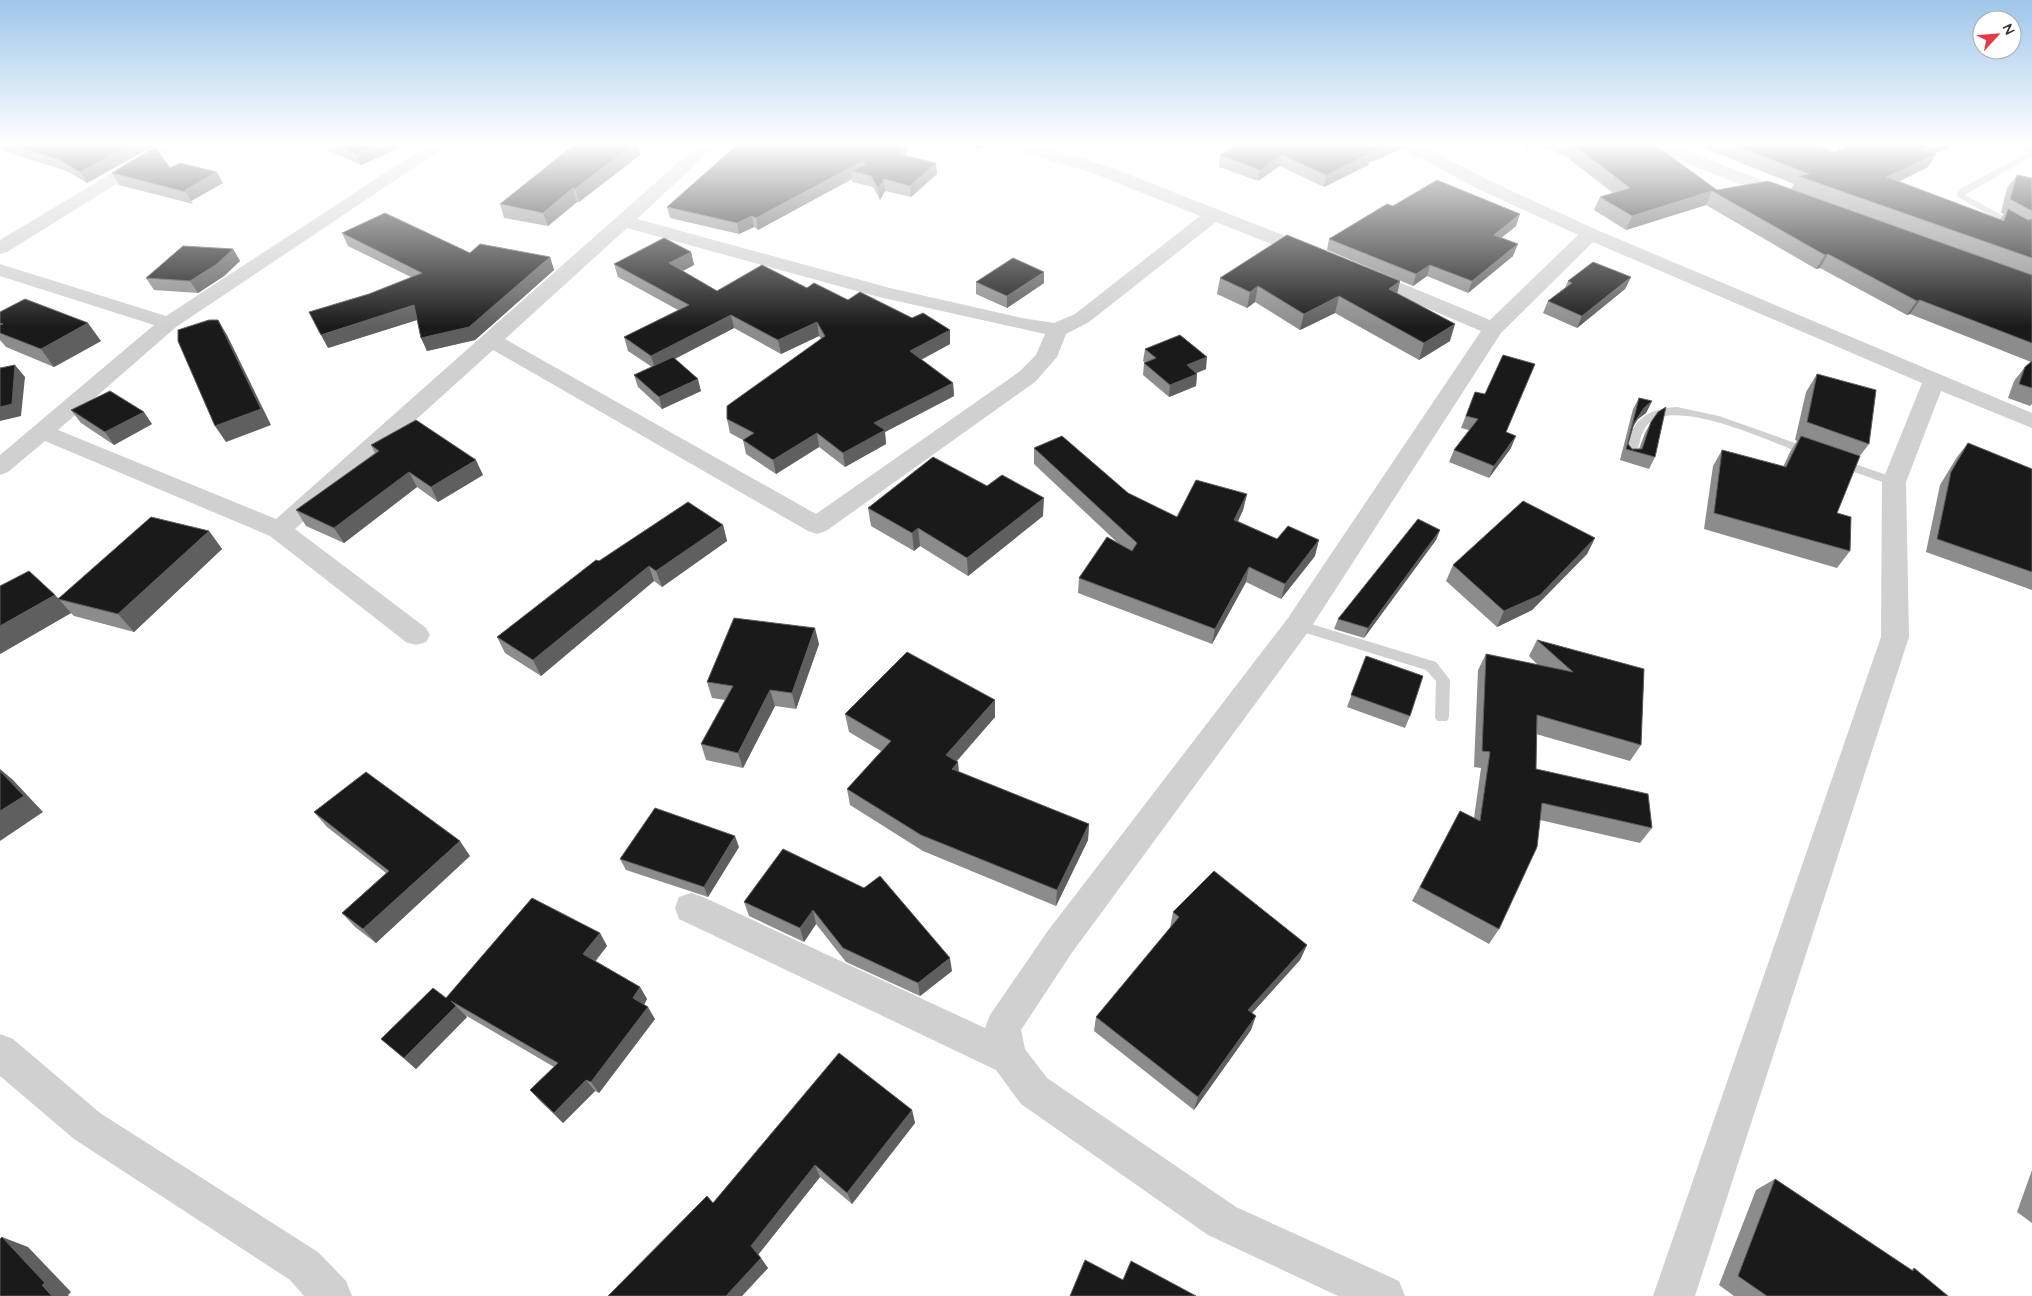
<svg xmlns="http://www.w3.org/2000/svg" width="2032" height="1296" font-family="Quicksand,sans-serif">
<rect width="100%" height="100%" fill="#fff"/>
<g fill="none" stroke-linecap="round" stroke-linejoin="round">
<path fill="#d0d0d0" fill-rule="evenodd" d="M 2032,150 L 2032,156 L 1965,195 L 2020,225 L 2020,229 L 2014,229 L 1956,196 L 1960,189 Z
M 1677,407 L 1719,416 L 1815,450 L 1817,453 L 1811,457 L 1807,456 C 1775,443 1675,396 1648,424 C 1639,434 1640,448 1634,459 L 1626,459 L 1624,456 C 1630,423 1643,409 1677,407 Z
M 1838,458 L 1898,479 L 1900,482 L 1894,486 L 1834,465 L 1832,462 L 1834,459 Z
M 1298,620 L 1436,662 L 1450,680 L 1449,717 L 1447,721 L 1437,721 L 1435,717 L 1436,681 L 1426,670 L 1293,629 L 1291,625 Z"/>
<path fill="#d0d0d0" fill-rule="evenodd" d="M 159,145 L 179,145 L 7,252 L 0,254 L 0,240 Z
M 428,145 L 448,145 L 176,327 L 58,430 L 276,519 L 698,145 L 716,145 L 637,219 L 890,288 L 1022,318 L 1054,323 L 1075,314 L 1200,216 L 1095,174 L 1013,149 L 1011,145 L 1037,145 L 1107,166 L 1321,250 L 1324,254 L 1321,258 L 1307,258 L 1216,222 L 1089,322 L 1066,334 L 1057,357 L 1035,382 L 826,531 L 817,534 L 808,531 L 493,350 L 295,529 L 426,628 L 430,635 L 426,642 L 416,645 L 406,642 L 270,536 L 45,441 L 8,472 L 0,475 L 0,455 L 154,325 L 0,276 L 0,264 L 166,316 ZM 627,228 L 879,297 L 1045,334 L 1036,355 L 1019,372 L 816,514 L 505,339 Z
M 1401,145 L 1422,145 L 1488,180 L 1597,230 L 2032,413 L 2032,428 L 1941,391 L 1906,482 L 1909,637 L 1695,1296 L 1653,1296 L 1881,637 L 1882,482 L 1922,383 L 1593,242 L 1501,333 L 1308,632 L 1071,954 L 1021,1030 L 1025,1049 L 1047,1078 L 1236,1207 L 1399,1281 L 1405,1296 L 1338,1296 L 1208,1235 L 1021,1104 L 996,1070 L 679,919 L 675,908 L 679,897 L 691,893 L 703,897 L 985,1028 L 990,1015 L 1047,932 L 1288,618 L 1481,331 L 1356,278 L 1353,274 L 1356,270 L 1370,270 L 1490,320 L 1578,235 L 1476,188 L 1403,149 Z
M 1648,145 L 1672,145 L 1795,193 L 1798,197 L 1795,201 L 1783,201 L 1650,149 Z
M 0,1034 L 13,1039 L 100,1113 L 318,1252 L 346,1281 L 352,1296 L 304,1296 L 290,1280 L 74,1139 L 0,1076 Z"/>
<path fill="#bdbdbd" fill-rule="evenodd" d="M 2011,145 L 2032,145 L 2032,154 L 2013,149 Z"/>
</g>
<path fill="#8c8c8c" d="M 0,145 L 153,145 L 153,146 L 87,183 L 67,171 L 0,150 Z
M 325,145 L 405,145 L 361,165 L 327,150 Z
M 574,145 L 637,145 L 640,155 L 579,202 L 577,202 L 548,226 L 504,218 L 500,204 Z
M 911,145 L 905,155 L 937,174 L 911,197 L 885,191 L 880,200 L 873,187 L 852,182 L 852,179 L 758,230 L 754,227 L 739,234 L 670,218 L 667,207 Z
M 1236,145 L 1402,145 L 1401,149 L 1377,160 L 1369,162 L 1368,165 L 1324,187 L 1280,166 L 1258,181 L 1219,167 L 1220,155 Z
M 1519,145 L 1537,145 L 1526,149 Z
M 1542,145 L 1655,145 L 1717,190 L 1791,189 L 1794,184 L 1699,146 L 1699,145 L 1817,145 L 1835,152 L 1850,145 L 1949,145 L 1947,149 L 1936,153 L 1928,167 L 1898,182 L 2000,220 L 2004,214 L 2001,213 L 2007,188 L 2017,175 L 2032,178 L 2032,404 L 2030,406 L 2008,398 L 2014,381 L 2025,367 L 2031,362 L 1910,314 L 1907,315 L 1820,268 L 1816,269 L 1706,205 L 1626,230 L 1594,210 L 1600,197 L 1613,193 L 1568,158 Z
M 170,168 L 223,183 L 191,201 L 193,204 L 119,185 L 112,173 Z
M 1393,206 L 1516,226 L 1501,238 L 1513,256 L 1468,293 L 1427,276 L 1413,286 L 1327,250 L 1329,239 Z
M 342,233 L 470,253 L 550,257 L 554,270 L 475,340 L 427,351 L 417,320 L 328,348 L 411,277 L 348,246 Z
M 233,249 L 240,261 L 224,276 L 198,293 L 154,290 L 146,278 Z
M 691,252 L 694,265 L 683,271 L 717,291 L 807,288 L 912,318 L 950,330 L 950,344 L 921,360 L 953,383 L 954,396 L 885,432 L 886,444 L 845,467 L 819,447 L 776,474 L 746,454 L 743,440 L 730,433 L 727,419 L 821,339 L 819,336 L 781,354 L 734,328 L 675,359 L 701,391 L 662,409 L 638,387 L 634,375 L 652,367 L 628,351 L 624,337 L 678,310 L 618,277 L 614,264 Z
M 1044,272 L 1044,283 L 1007,308 L 976,294 L 976,282 Z
M 1631,277 L 1625,289 L 1577,328 L 1543,313 L 1548,301 L 1565,288 L 1568,281 Z
M 1220,278 L 1400,281 L 1397,294 L 1450,341 L 1419,360 L 1335,313 L 1300,330 L 1255,302 L 1247,308 L 1217,294 Z
M 0,312 L 101,341 L 54,367 L 6,347 L 0,340 Z
M 1145,349 L 1206,369 L 1197,373 L 1196,386 L 1169,397 L 1143,375 L 1144,363 L 1145,362 L 1143,361 Z
M 1817,374 L 1869,444 L 1859,457 L 1837,513 L 1850,551 L 1837,568 L 1704,529 L 1713,466 L 1722,450 L 1783,467 L 1790,452 L 1797,441 L 1795,440 L 1806,392 Z
M 1475,392 L 1506,432 L 1511,448 L 1489,478 L 1449,462 L 1454,450 L 1469,430 L 1461,428 Z
M 1639,398 L 1652,401 L 1646,413 L 1638,419 L 1633,427 L 1628,444 L 1632,449 L 1639,449 L 1645,433 L 1651,422 L 1655,457 L 1649,469 L 1620,460 L 1633,409 Z
M 71,410 L 152,424 L 114,445 L 81,423 Z
M 1968,443 L 2032,469 L 2032,590 L 1926,552 L 1940,485 L 1957,457 Z
M 371,445 L 483,475 L 438,502 L 417,487 L 344,543 L 306,526 L 296,510 L 375,453 Z
M 1034,448 L 1177,517 L 1247,494 L 1243,510 L 1238,521 L 1277,539 L 1315,556 L 1281,599 L 1246,582 L 1212,644 L 1078,593 L 1079,578 L 1120,545 L 1034,464 Z
M 868,508 L 1043,516 L 968,576 L 920,546 L 914,551 L 871,526 Z
M 723,525 L 727,541 L 662,587 L 654,581 L 541,676 L 505,653 L 497,637 L 599,561 Z
M 1440,530 L 1436,540 L 1364,638 L 1334,629 L 1338,619 Z
M 209,531 L 222,549 L 134,632 L 74,616 L 71,613 L 0,654 L 55,595 L 58,598 Z
M 1595,538 L 1587,554 L 1532,610 L 1497,627 L 1446,581 L 1453,565 Z
M 1537,640 L 1644,669 L 1641,745 L 1630,761 L 1536,734 L 1536,769 L 1652,828 L 1640,843 L 1540,820 L 1499,929 L 1489,944 L 1412,901 L 1460,811 L 1474,818 L 1481,768 L 1474,767 L 1478,670 L 1486,654 L 1538,665 L 1529,656 Z
M 819,644 L 796,709 L 775,706 L 743,768 L 706,760 L 701,744 L 725,700 L 712,698 L 707,682 Z
M 1366,656 L 1410,716 L 1405,728 L 1347,707 Z
M 845,714 L 995,717 L 957,761 L 958,762 L 959,772 L 1089,824 L 1088,840 L 1056,906 L 923,851 L 850,805 L 847,789 L 881,751 L 849,732 Z
M 314,812 L 470,856 L 376,943 L 355,927 L 342,913 L 386,873 L 327,827 Z
M 739,847 L 708,897 L 626,870 L 620,859 Z
M 783,849 L 952,971 L 920,996 L 846,962 L 816,924 L 804,942 L 749,916 L 744,902 Z
M 1173,912 L 1307,945 L 1300,960 L 1252,1013 L 1251,1030 L 1194,1110 L 1094,1031 L 1096,1017 L 1170,928 Z
M 600,933 L 607,946 L 595,961 L 640,987 L 647,999 L 644,1005 L 655,1019 L 599,1093 L 595,1091 L 563,1123 L 540,1101 L 530,1090 L 554,1067 L 465,1015 L 467,1017 L 416,1069 L 381,1039 L 446,998 Z
M 912,1110 L 915,1123 L 852,1204 L 820,1177 L 758,1255 L 768,1268 L 742,1296 L 608,1296 L 713,1203 Z
M 2032,1170 L 2032,1223 L 2017,1212 Z
M 1775,1179 L 1911,1270 L 1914,1268 L 1948,1296 L 1734,1296 L 1719,1285 L 1756,1190 Z"/>
<path fill="#5f5f5f" d="M 129,145 L 153,145 L 153,146 L 87,183 L 80,172 Z
M 375,145 L 405,145 L 361,165 L 356,154 Z
M 633,145 L 637,145 L 640,155 L 579,202 L 575,189 Z
M 904,145 L 911,145 L 900,165 L 899,154 Z
M 975,145 L 988,145 L 975,150 Z
M 1388,145 L 1402,145 L 1401,149 L 1377,160 L 1369,162 L 1368,165 L 1324,187 L 1326,175 L 1368,152 Z
M 1527,145 L 1537,145 L 1526,149 Z
M 1930,145 L 1949,145 L 1947,149 L 1914,161 L 1922,148 Z
M 1936,154 L 1928,167 L 1879,191 L 1887,177 Z
M 1282,155 L 1280,166 L 1258,181 L 1260,170 Z
M 863,161 L 864,173 L 851,171 L 852,179 L 758,230 L 756,218 Z
M 936,163 L 937,174 L 911,197 L 910,186 Z
M 217,172 L 223,183 L 191,201 L 185,190 Z
M 884,179 L 885,191 L 880,200 L 878,188 Z
M 573,188 L 577,202 L 548,226 L 543,213 Z
M 1712,191 L 1706,205 L 1626,230 L 1632,216 Z
M 1520,214 L 1516,226 L 1490,247 L 1494,235 Z
M 752,216 L 754,227 L 739,234 L 737,223 Z
M 1518,244 L 1513,256 L 1468,293 L 1472,281 Z
M 233,249 L 240,261 L 224,276 L 198,293 L 190,281 Z
M 691,252 L 694,265 L 673,276 L 669,263 Z
M 1828,254 L 1820,268 L 1816,269 L 1825,255 Z
M 550,257 L 554,270 L 475,340 L 427,351 L 421,338 Z
M 1430,265 L 1427,276 L 1413,286 L 1416,274 Z
M 1044,272 L 1044,283 L 1007,308 L 1007,296 Z
M 1631,277 L 1625,289 L 1577,328 L 1582,316 Z
M 1400,281 L 1396,298 L 1389,289 Z
M 1258,286 L 1255,302 L 1247,308 L 1250,292 Z
M 1339,296 L 1335,313 L 1300,330 L 1304,314 Z
M 1920,300 L 1910,314 L 1907,315 L 1917,301 Z
M 414,305 L 420,319 L 328,348 L 321,335 Z
M 731,315 L 734,328 L 655,369 L 651,356 Z
M 218,320 L 227,335 L 271,425 L 226,442 L 215,426 Z
M 817,322 L 819,336 L 781,354 L 778,340 Z
M 88,323 L 101,341 L 54,367 L 41,349 Z
M 1455,324 L 1450,341 L 1419,360 L 1424,343 Z
M 950,330 L 950,344 L 911,365 L 910,351 Z
M 1207,357 L 1206,369 L 1186,377 L 1187,365 Z
M 15,365 L 25,377 L 21,416 L 0,421 L 0,407 Z
M 1197,374 L 1196,386 L 1169,397 L 1170,385 Z
M 698,379 L 701,391 L 662,409 L 659,397 Z
M 953,383 L 954,396 L 885,432 L 886,444 L 845,467 L 843,453 L 874,423 Z
M 1652,401 L 1646,413 L 1638,419 L 1630,431 L 1634,423 L 1644,408 Z
M 144,412 L 152,424 L 114,445 L 105,432 Z
M 817,433 L 819,447 L 776,474 L 773,460 Z
M 1516,436 L 1511,448 L 1489,478 L 1494,466 Z
M 476,460 L 483,475 L 438,502 L 431,487 Z
M 409,472 L 417,487 L 344,543 L 334,528 Z
M 1247,494 L 1243,510 L 1231,536 L 1234,520 Z
M 1044,498 L 1043,516 L 968,576 L 967,558 Z
M 723,525 L 727,541 L 662,587 L 656,571 Z
M 918,528 L 920,546 L 914,551 L 912,533 Z
M 1440,530 L 1436,540 L 1364,638 L 1368,628 Z
M 209,531 L 222,549 L 134,632 L 118,614 Z
M 1595,538 L 1587,554 L 1532,610 L 1497,627 L 1504,611 Z
M 1319,540 L 1315,556 L 1281,599 L 1285,584 Z
M 649,566 L 654,581 L 541,676 L 533,660 Z
M 1249,567 L 1246,582 L 1212,644 L 1215,629 Z
M 55,595 L 71,613 L 0,654 L 0,626 Z
M 815,628 L 819,644 L 796,709 L 792,693 Z
M 770,690 L 775,706 L 743,768 L 738,753 Z
M 995,700 L 995,717 L 947,772 L 946,755 Z
M 958,762 L 959,779 L 952,769 Z
M 0,769 L 13,780 L 43,812 L 0,841 Z
M 1089,824 L 1088,840 L 1056,906 L 1057,890 Z
M 735,836 L 739,847 L 708,897 L 704,887 Z
M 460,841 L 470,856 L 376,943 L 363,929 Z
M 813,910 L 816,924 L 804,942 L 800,928 Z
M 600,933 L 607,946 L 591,967 L 583,954 Z
M 1307,945 L 1300,960 L 1242,1024 L 1248,1010 Z
M 950,958 L 952,971 L 920,996 L 918,983 Z
M 640,987 L 647,999 L 641,1010 L 633,998 Z
M 456,1006 L 467,1017 L 416,1069 L 404,1058 Z
M 648,1007 L 655,1019 L 599,1093 L 591,1082 Z
M 1256,1016 L 1251,1030 L 1194,1110 L 1198,1097 Z
M 586,1080 L 595,1091 L 563,1123 L 554,1113 Z
M 912,1110 L 915,1123 L 852,1204 L 847,1193 Z
M 815,1165 L 820,1177 L 757,1256 L 751,1246 Z
M 2,1237 L 28,1247 L 71,1292 L 68,1295 L 69,1296 L 52,1296 L 42,1285 Z
M 761,1258 L 768,1268 L 742,1296 L 726,1296 Z"/>
<path fill="#1a1a1a" stroke="#5f5f5f" d="M 12,145 L 129,145 L 80,172 L 60,160 Z
M 336,145 L 375,145 L 356,154 Z
M 574,145 L 633,145 L 575,189 L 573,188 L 543,213 L 500,204 Z
M 737,145 L 904,145 L 899,154 L 936,163 L 910,186 L 884,179 L 878,188 L 871,176 L 851,171 L 865,165 L 863,161 L 756,218 L 752,216 L 737,223 L 667,207 Z
M 1236,145 L 1388,145 L 1380,149 L 1368,152 L 1371,153 L 1326,175 L 1282,155 L 1260,170 L 1220,155 Z
M 1574,145 L 1655,145 L 1717,190 L 1768,181 L 2032,275 L 2032,343 L 1920,300 L 1917,301 L 1828,254 L 1825,255 L 1712,191 L 1632,216 L 1600,197 L 1630,188 Z
M 1735,145 L 1817,145 L 1835,152 L 1850,145 L 1930,145 L 1922,148 L 1936,154 L 1887,177 L 2004,221 L 2008,209 L 2028,220 L 2032,219 L 2032,258 L 1798,176 L 1809,174 Z
M 155,147 L 170,168 L 180,163 L 217,172 L 185,190 L 186,192 L 112,173 Z
M 2017,175 L 2032,178 L 2032,211 L 2010,199 Z
M 1437,180 L 1520,214 L 1494,235 L 1518,244 L 1472,281 L 1430,265 L 1416,274 L 1329,239 L 1387,204 L 1393,206 Z
M 385,213 L 470,253 L 480,244 L 550,257 L 469,327 L 421,338 L 414,305 L 321,335 L 309,312 L 369,294 L 422,273 L 342,233 Z
M 1287,235 L 1400,281 L 1389,289 L 1455,324 L 1424,343 L 1339,296 L 1304,314 L 1258,286 L 1250,292 L 1220,278 Z
M 664,238 L 691,252 L 669,263 L 717,291 L 762,265 L 807,288 L 814,283 L 848,300 L 860,292 L 912,318 L 923,313 L 950,330 L 910,351 L 953,383 L 874,423 L 885,430 L 843,453 L 817,433 L 773,460 L 743,440 L 754,433 L 727,419 L 727,406 L 825,336 L 817,322 L 778,340 L 731,315 L 651,356 L 624,337 L 689,305 L 614,264 Z
M 183,246 L 233,249 L 217,264 L 190,281 L 146,278 Z
M 1013,258 L 1044,272 L 1007,296 L 976,282 Z
M 1593,262 L 1631,277 L 1582,316 L 1548,301 L 1572,283 L 1568,281 Z
M 25,299 L 88,323 L 41,349 L 0,333 L 0,325 L 3,324 L 0,323 L 0,312 Z
M 209,320 L 218,320 L 261,409 L 215,426 L 178,341 L 178,330 Z
M 1180,335 L 1207,357 L 1187,365 L 1197,374 L 1170,385 L 1144,363 L 1156,358 L 1145,349 Z
M 1503,355 L 1535,364 L 1506,432 L 1516,436 L 1494,466 L 1454,450 L 1478,419 L 1466,416 L 1475,392 L 1485,394 Z
M 673,357 L 698,379 L 659,397 L 634,375 Z
M 2032,361 L 2032,388 L 2019,384 L 2025,367 Z
M 15,365 L 12,404 L 0,407 L 0,368 Z
M 1817,374 L 1876,390 L 1869,444 L 1807,422 Z
M 110,391 L 144,412 L 105,432 L 71,410 Z
M 1639,398 L 1652,401 L 1644,408 L 1634,423 L 1628,444 L 1632,449 L 1642,449 L 1651,422 L 1658,412 L 1666,407 L 1655,457 L 1626,449 Z
M 416,420 L 476,460 L 431,487 L 409,472 L 334,528 L 296,510 L 379,451 L 371,445 Z
M 1062,436 L 1128,493 L 1177,517 L 1196,480 L 1247,494 L 1234,520 L 1277,539 L 1288,526 L 1319,540 L 1285,584 L 1249,567 L 1215,629 L 1079,578 L 1107,537 L 1132,551 L 1137,543 L 1034,448 Z
M 1801,436 L 1860,456 L 1837,513 L 1851,517 L 1850,551 L 1714,513 L 1722,450 L 1786,467 Z
M 1968,443 L 2032,469 L 2032,572 L 1937,539 L 1951,472 Z
M 933,457 L 987,486 L 1002,475 L 1044,498 L 967,558 L 918,528 L 912,533 L 868,508 Z
M 1523,501 L 1595,538 L 1540,595 L 1504,611 L 1453,565 Z
M 688,502 L 723,525 L 656,571 L 649,566 L 533,660 L 497,637 L 596,560 L 599,561 Z
M 151,517 L 209,531 L 118,614 L 58,599 Z
M 1418,519 L 1440,530 L 1368,628 L 1338,619 Z
M 29,571 L 55,595 L 0,626 L 0,586 Z
M 734,618 L 815,628 L 792,693 L 770,690 L 738,753 L 701,744 L 733,686 L 707,682 Z
M 1537,640 L 1644,669 L 1641,745 L 1537,715 L 1536,769 L 1648,794 L 1652,828 L 1542,803 L 1537,847 L 1499,929 L 1420,887 L 1460,811 L 1480,821 L 1490,752 L 1482,751 L 1486,654 L 1573,672 Z
M 907,652 L 995,700 L 946,755 L 958,762 L 952,769 L 1089,824 L 1057,890 L 921,835 L 847,789 L 891,741 L 845,714 Z
M 1366,656 L 1423,676 L 1410,716 L 1351,695 Z
M 0,771 L 24,796 L 0,811 Z
M 366,772 L 460,841 L 363,929 L 342,913 L 389,871 L 314,812 Z
M 655,808 L 735,836 L 704,887 L 620,859 Z
M 783,849 L 864,888 L 880,876 L 950,958 L 918,983 L 843,948 L 813,910 L 800,928 L 744,902 Z
M 1214,871 L 1307,945 L 1248,1010 L 1256,1016 L 1198,1097 L 1096,1017 L 1179,917 L 1173,912 Z
M 532,898 L 600,933 L 583,954 L 640,987 L 633,998 L 648,1007 L 591,1082 L 586,1080 L 554,1113 L 530,1090 L 558,1063 L 451,1001 L 456,1006 L 404,1058 L 381,1039 L 433,988 L 446,998 Z
M 839,1053 L 912,1110 L 847,1193 L 815,1165 L 751,1246 L 761,1258 L 726,1296 L 608,1296 L 707,1196 L 713,1203 Z
M 1775,1179 L 1913,1271 L 1914,1268 L 1948,1296 L 1767,1296 L 1738,1276 Z
M 2,1237 L 45,1283 L 42,1285 L 52,1296 L 0,1296 L 0,1239 Z
M 1085,1260 L 1123,1280 L 1131,1261 L 1196,1296 L 1070,1296 Z"/>
<linearGradient id="sky" x2="0" y2="1"><stop stop-color="#9ec6ea"/><stop offset="0.44" stop-color="#fff"/><stop offset="1" stop-color="#fff" stop-opacity="0"/></linearGradient>
<rect width="2032" height="327" fill="url(#sky)"/>
<g transform="translate(1997 35) rotate(64)"><circle r="24" fill="#ffffff" stroke="#adadad"/>
<path d="M0-4L9 19L0 12L-9 19Z" fill="#e63946"/>
<text y="-8" font-size="14" font-weight="bold" text-anchor="middle" fill="#333333">N</text>
</g>
</svg>
